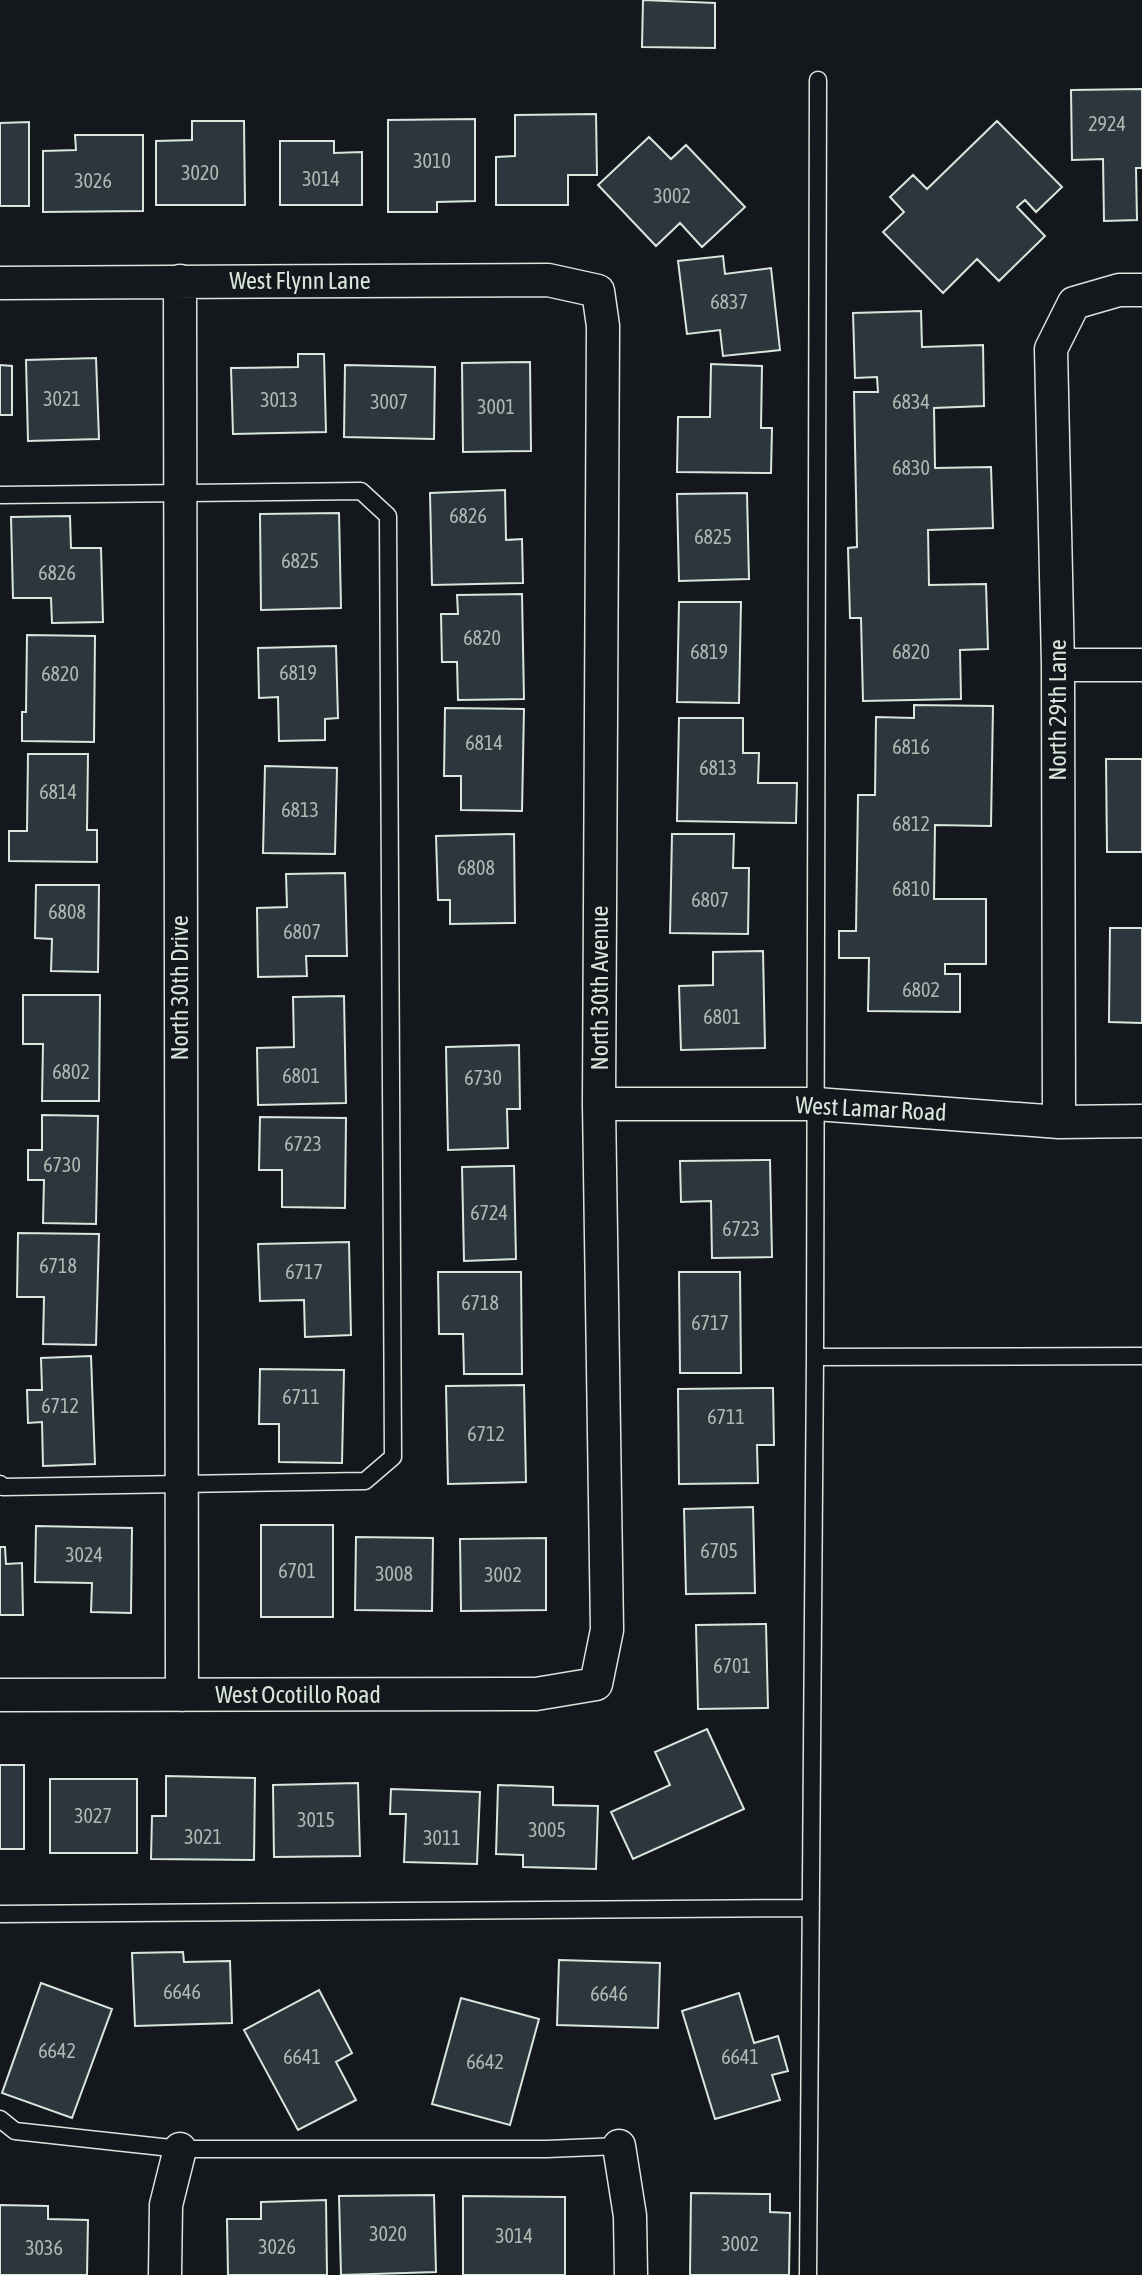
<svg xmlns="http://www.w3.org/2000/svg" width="1142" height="2275" font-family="'Asap Condensed',sans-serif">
<rect width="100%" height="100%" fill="#14181c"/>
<path fill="#2c363c" stroke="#d8e6dc" stroke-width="2" d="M 643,0 L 715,3 L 715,48 L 642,47 Z
M 1142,89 L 1142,168 L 1136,168 L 1137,220 L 1104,221 L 1103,159 L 1072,160 L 1071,90 Z
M 596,114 L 597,175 L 568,175 L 568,205 L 496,205 L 496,157 L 515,156 L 515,115 Z
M 475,119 L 475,201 L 437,202 L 437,212 L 388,212 L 388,120 Z
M 192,121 L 244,121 L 245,205 L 156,205 L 156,141 L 192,140 Z
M 997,121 L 1062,187 L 1036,212 L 1025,200 L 1017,207 L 1045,236 L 999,281 L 977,259 L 943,293 L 883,232 L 904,212 L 890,197 L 913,175 L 927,189 Z
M 29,122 L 29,206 L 0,206 L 0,123 Z
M 75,135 L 143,135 L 143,211 L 43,212 L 43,151 L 76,150 Z
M 649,137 L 671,159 L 686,145 L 745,207 L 702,247 L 680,223 L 656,246 L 598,185 Z
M 280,141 L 334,141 L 334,153 L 362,152 L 362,205 L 280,205 Z
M 723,256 L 725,274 L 771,268 L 780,350 L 723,356 L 720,330 L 687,334 L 678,261 Z
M 921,311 L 922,347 L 983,345 L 984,406 L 934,408 L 935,468 L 991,467 L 993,528 L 928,530 L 929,585 L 986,584 L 988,649 L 960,650 L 961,699 L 863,701 L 861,618 L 850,618 L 848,548 L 857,547 L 854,392 L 878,392 L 877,377 L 855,378 L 853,313 Z
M 298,354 L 324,354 L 326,432 L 233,434 L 231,368 L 298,367 Z
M 96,358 L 99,439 L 28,441 L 26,360 Z
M 530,362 L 531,451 L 463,452 L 462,363 Z
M 711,364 L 762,366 L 761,428 L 772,428 L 771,473 L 677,472 L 678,417 L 710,417 Z
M 0,365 L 12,366 L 12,415 L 0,415 Z
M 345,365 L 435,367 L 434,439 L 344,437 Z
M 505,490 L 506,540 L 522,539 L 523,583 L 432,585 L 430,493 Z
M 747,493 L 749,579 L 679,581 L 677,494 Z
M 339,513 L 341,608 L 261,610 L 260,514 Z
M 70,516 L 71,548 L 101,548 L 103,622 L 52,623 L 51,598 L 13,598 L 11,517 Z
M 522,594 L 524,699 L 458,700 L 457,662 L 442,662 L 441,614 L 458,614 L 457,595 Z
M 679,602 L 741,602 L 739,703 L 677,702 Z
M 27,635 L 95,636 L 94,742 L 22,741 L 22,712 L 26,712 Z
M 336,646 L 338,718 L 325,719 L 325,740 L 279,741 L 278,697 L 259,698 L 258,648 Z
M 914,705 L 993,706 L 991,826 L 935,825 L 934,899 L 986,899 L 986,964 L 945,964 L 945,974 L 960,974 L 960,1012 L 868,1011 L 869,958 L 839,958 L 839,931 L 856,931 L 858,795 L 875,795 L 876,717 L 914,718 Z
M 445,708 L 524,709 L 522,811 L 461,810 L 461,776 L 444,776 Z
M 679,718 L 743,718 L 743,753 L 759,753 L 758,783 L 797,783 L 796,823 L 677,821 Z
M 28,754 L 88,754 L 87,830 L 97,830 L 97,862 L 9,861 L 9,831 L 27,831 Z
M 1106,759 L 1142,759 L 1142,852 L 1107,852 Z
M 265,766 L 337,768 L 335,854 L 263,853 Z
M 514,834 L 515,923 L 450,924 L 450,900 L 438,900 L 436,836 Z
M 672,834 L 734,834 L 733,868 L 749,868 L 748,934 L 670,933 Z
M 345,873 L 347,956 L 306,956 L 307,976 L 258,977 L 257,908 L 287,907 L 286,874 Z
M 36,885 L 99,885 L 98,972 L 51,971 L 52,939 L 35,938 Z
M 1110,928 L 1142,928 L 1142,1023 L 1109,1022 Z
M 763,951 L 765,1048 L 681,1050 L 679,986 L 713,985 L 713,952 Z
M 23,995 L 100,995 L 99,1101 L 42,1101 L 43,1044 L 23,1044 Z
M 344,996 L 346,1103 L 258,1105 L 257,1048 L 294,1047 L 293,997 Z
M 519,1045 L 520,1109 L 507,1109 L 508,1148 L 448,1150 L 446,1047 Z
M 42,1115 L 98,1116 L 96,1224 L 43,1223 L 44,1180 L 28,1180 L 28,1150 L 42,1150 Z
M 260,1117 L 346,1118 L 345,1208 L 282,1207 L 282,1170 L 259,1170 Z
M 770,1160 L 772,1257 L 712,1258 L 711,1201 L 681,1202 L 680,1161 Z
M 514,1166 L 516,1259 L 464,1261 L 462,1167 Z
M 18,1233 L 99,1234 L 96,1345 L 43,1344 L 44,1297 L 17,1297 Z
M 349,1242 L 351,1335 L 305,1337 L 304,1300 L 260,1301 L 258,1244 Z
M 438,1272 L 521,1272 L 522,1374 L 464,1374 L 463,1334 L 439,1334 Z
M 679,1272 L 740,1272 L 741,1373 L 680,1373 Z
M 91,1356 L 95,1464 L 43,1466 L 42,1422 L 28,1423 L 27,1390 L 42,1390 L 41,1358 Z
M 260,1369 L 344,1370 L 342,1463 L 279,1462 L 279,1424 L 259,1424 Z
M 524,1385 L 526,1482 L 448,1484 L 446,1386 Z
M 773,1388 L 774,1445 L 757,1445 L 758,1483 L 679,1484 L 678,1389 Z
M 753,1507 L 755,1593 L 686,1594 L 684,1509 Z
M 261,1525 L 333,1525 L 333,1617 L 261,1617 Z
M 36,1526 L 132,1528 L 131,1613 L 91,1612 L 92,1583 L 35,1582 Z
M 356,1537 L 433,1538 L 432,1611 L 355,1610 Z
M 546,1538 L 546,1610 L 461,1611 L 460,1539 Z
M 0,1547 L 5,1547 L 6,1564 L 22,1563 L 23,1615 L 0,1615 Z
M 766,1624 L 768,1708 L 698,1709 L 696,1625 Z
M 707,1729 L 744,1809 L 633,1859 L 611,1812 L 670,1785 L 655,1752 Z
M 0,1765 L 24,1765 L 24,1849 L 0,1849 Z
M 166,1776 L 255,1778 L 254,1860 L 151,1859 L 152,1816 L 166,1816 Z
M 50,1779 L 137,1779 L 137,1853 L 50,1853 Z
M 358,1783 L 360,1856 L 274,1857 L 273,1785 Z
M 498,1785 L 553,1787 L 553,1805 L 598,1806 L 596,1869 L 523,1867 L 523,1855 L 496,1854 Z
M 391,1789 L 480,1792 L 477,1864 L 404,1862 L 406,1814 L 390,1814 Z
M 183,1952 L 184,1962 L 230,1961 L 232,2023 L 135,2026 L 132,1953 Z
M 559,1960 L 660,1963 L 658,2028 L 557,2025 Z
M 41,1983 L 112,2009 L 72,2118 L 2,2093 Z
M 319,1990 L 352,2053 L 336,2062 L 356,2100 L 298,2130 L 244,2030 Z
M 739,1993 L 754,2043 L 778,2036 L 788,2071 L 772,2075 L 780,2100 L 715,2119 L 682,2011 Z
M 461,1998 L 539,2019 L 510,2125 L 432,2104 Z
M 691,2193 L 770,2194 L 770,2212 L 790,2213 L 789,2275 L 690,2275 Z
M 434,2195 L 436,2272 L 341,2275 L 339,2196 Z
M 463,2196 L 565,2197 L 565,2275 L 463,2275 Z
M 326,2200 L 327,2275 L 228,2275 L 227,2219 L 261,2219 L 261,2202 Z
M 0,2205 L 48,2206 L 48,2219 L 88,2220 L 87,2275 L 0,2275 Z"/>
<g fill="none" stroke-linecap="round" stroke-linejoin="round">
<defs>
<path id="service" d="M 0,495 L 361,491 L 388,516 L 393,1457 L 365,1481 L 3,1487 L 0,1484
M 815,1357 L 1142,1356
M 0,1914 L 811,1908
M 0,2119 L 15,2131 L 180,2149 L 547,2149 L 619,2146
M 808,2275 L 815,1357 L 818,80"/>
<path id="minor" d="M 180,281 L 182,1695
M 0,283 L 548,280 L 598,291 L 603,326 L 599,1104 L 607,1630 L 596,1684 L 536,1694 L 0,1695
M 1058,665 L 1142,665
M 599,1104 L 816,1104 L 1059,1122 L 1142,1121
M 1059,1122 L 1058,665 L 1051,349 L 1074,303 L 1119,290 L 1142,290
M 619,2146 L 630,2216 L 631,2275
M 165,2275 L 166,2205 L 180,2149"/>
</defs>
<use href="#service" stroke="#d8e6dc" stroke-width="19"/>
<use href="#minor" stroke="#d8e6dc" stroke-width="35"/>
<use href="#service" stroke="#14181c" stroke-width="16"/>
<use href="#minor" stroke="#14181c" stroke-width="32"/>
</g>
<g text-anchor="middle" stroke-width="6" stroke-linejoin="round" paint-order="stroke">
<g font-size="20" fill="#adbab4">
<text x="1107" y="131">2924</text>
<text x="432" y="168">3010</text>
<text x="200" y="180">3020</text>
<text x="321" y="186">3014</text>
<text x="93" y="188">3026</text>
<text x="672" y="203">3002</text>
<text x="729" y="309">6837</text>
<text x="62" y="406">3021</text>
<text x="279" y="407">3013</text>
<text x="389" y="409">3007</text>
<text x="911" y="409">6834</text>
<text x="496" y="414">3001</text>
<text x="911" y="475">6830</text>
<text x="468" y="523">6826</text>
<text x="713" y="544">6825</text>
<text x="300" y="568">6825</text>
<text x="57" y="580">6826</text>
<text x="482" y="645">6820</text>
<text x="709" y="659">6819</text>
<text x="911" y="659">6820</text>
<text x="298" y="680">6819</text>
<text x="60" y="681">6820</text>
<text x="484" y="750">6814</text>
<text x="911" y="754">6816</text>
<text x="718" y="775">6813</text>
<text x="58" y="799">6814</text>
<text x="300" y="817">6813</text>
<text x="911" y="831">6812</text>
<text x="476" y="875">6808</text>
<text x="911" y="896">6810</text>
<text x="710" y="907">6807</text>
<text x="67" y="919">6808</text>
<text x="302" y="939">6807</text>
<text x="921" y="997">6802</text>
<text x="722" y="1024">6801</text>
<text x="71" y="1079">6802</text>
<text x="301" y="1083">6801</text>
<text x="483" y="1085">6730</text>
<text x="303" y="1151">6723</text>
<text x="62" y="1172">6730</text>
<text x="489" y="1220">6724</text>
<text x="741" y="1236">6723</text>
<text x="58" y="1273">6718</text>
<text x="304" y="1279">6717</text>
<text x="480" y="1310">6718</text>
<text x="710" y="1330">6717</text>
<text x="301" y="1404">6711</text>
<text x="60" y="1413">6712</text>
<text x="726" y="1424">6711</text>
<text x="486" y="1441">6712</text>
<text x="719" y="1558">6705</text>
<text x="84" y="1562">3024</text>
<text x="297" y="1578">6701</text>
<text x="394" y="1581">3008</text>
<text x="503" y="1582">3002</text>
<text x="732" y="1673">6701</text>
<text x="93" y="1823">3027</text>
<text x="316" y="1827">3015</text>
<text x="547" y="1837">3005</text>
<text x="203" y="1844">3021</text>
<text x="442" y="1845">3011</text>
<text x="182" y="1999">6646</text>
<text x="609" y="2001">6646</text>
<text x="57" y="2058">6642</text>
<text x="302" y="2064">6641</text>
<text x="740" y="2064">6641</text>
<text x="485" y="2069">6642</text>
<text x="388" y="2241">3020</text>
<text x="514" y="2243">3014</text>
<text x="740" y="2251">3002</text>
<text x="277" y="2254">3026</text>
<text x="44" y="2255">3036</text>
</g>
<g font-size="24" fill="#d8e6dc" stroke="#14181c">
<text x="300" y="289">West Flynn Lane</text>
<text transform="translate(1058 710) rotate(-90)" y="8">North 29th Lane</text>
<text transform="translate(180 988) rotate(-90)" y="8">North 30th Drive</text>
<text transform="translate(600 988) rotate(-90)" y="8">North 30th Avenue</text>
<text transform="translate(871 1109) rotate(3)" y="8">West Lamar Road</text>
<text x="298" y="1703">West Ocotillo Road</text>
</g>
</g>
</svg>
